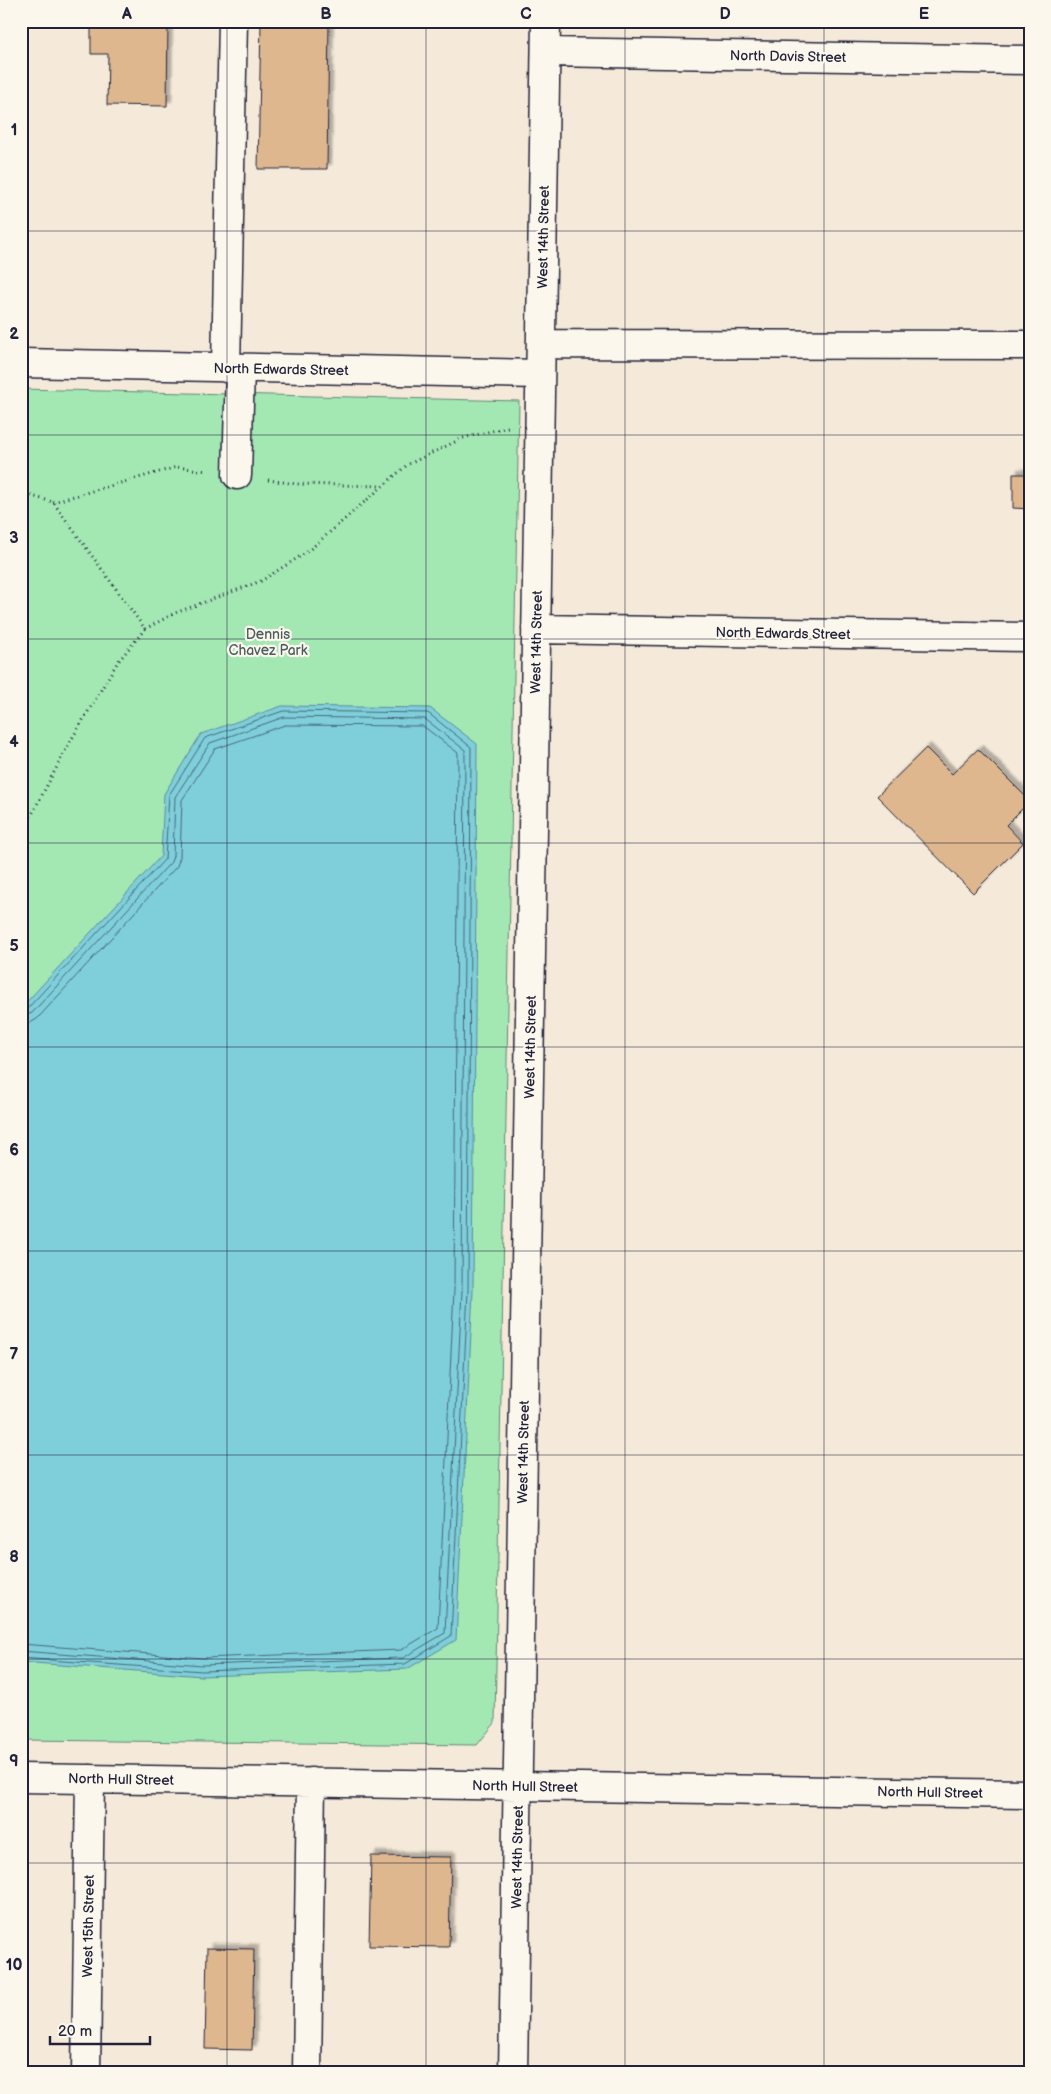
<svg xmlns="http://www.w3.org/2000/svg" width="1051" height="2094" font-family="'Balsamiq Sans',sans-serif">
<defs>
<filter id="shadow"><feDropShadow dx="4.5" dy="-4.5" stdDeviation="1" flood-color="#0004"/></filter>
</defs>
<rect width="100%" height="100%" fill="#f5ead9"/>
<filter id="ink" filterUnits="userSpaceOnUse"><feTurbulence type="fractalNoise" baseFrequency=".02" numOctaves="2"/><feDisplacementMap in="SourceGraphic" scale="10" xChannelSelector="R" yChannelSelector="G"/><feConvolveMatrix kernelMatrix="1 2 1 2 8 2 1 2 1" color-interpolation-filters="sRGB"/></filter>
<g filter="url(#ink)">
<path fill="#a3e8b3" stroke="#628577" d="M 21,389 L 519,401 L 495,1723 L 477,1745 L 21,1740 Z"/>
<path fill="#7fcfda" stroke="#5a8a9a" d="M 282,706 L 430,708 L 477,744 L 473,1291 L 456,1640 L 407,1669 L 202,1676 L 21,1662 L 21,1008 L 161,856 L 164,794 L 201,734 Z"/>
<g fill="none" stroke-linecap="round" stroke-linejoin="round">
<path stroke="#47677b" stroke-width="1" d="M 21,1011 L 27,1009 L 165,859 L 169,795 L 205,738 L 283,711 L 428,713 L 471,747 L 468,1291 L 451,1636 L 405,1664 L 202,1671 L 21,1658
M 21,1017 L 32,1013 L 171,862 L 173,856 L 175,797 L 210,743 L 284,717 L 425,719 L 465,750 L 462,1291 L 445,1633 L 403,1658 L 202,1665 L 21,1651
M 21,1025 L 30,1023 L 37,1019 L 177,866 L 180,857 L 182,800 L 215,749 L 285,725 L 423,726 L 458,753 L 454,1290 L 438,1628 L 401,1650 L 203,1658 L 21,1644"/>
</g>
<path fill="#deb78f" stroke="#22223b" filter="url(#shadow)" d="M 91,21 L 168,23 L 167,106 L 107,105 L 108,54 L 91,54 Z
M 261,21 L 329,21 L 327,169 L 258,169 Z
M 1013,474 L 1030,474 L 1030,509 L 1013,508 Z
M 926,748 L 952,774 L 978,749 L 1030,801 L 1006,825 L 1023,843 L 973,893 L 877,796 Z
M 371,1856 L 451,1857 L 449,1947 L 369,1946 Z
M 207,1948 L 254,1949 L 252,2050 L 205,2049 Z"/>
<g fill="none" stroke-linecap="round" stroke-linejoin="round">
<defs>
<path id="minor" d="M 546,52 L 1030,60
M 541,344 L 1030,345
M 21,363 L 540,374
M 226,368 L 233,21
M 237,475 L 240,368
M 536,629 L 1030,637
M 21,1778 L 1030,1794
M 86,2073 L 90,1779
M 307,2073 L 311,1782
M 513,2073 L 546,21"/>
</defs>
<use href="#minor" stroke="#22223b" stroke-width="31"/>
<path stroke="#22223b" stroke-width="3" stroke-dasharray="1 4" stroke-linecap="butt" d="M 268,480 L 297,484 L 382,486
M 21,493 L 53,502 L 145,629 L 117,663 L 70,742 L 21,835
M 53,502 L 177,467 L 207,471
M 145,629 L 175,613 L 261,581 L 307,552 L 407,465 L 463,438 L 508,427"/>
<use href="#minor" stroke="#fbf7ec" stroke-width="28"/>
</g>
</g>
<path fill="none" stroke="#22223b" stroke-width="1" stroke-opacity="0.55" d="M 227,21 L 227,2073M 426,21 L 426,2073M 625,21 L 625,2073M 824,21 L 824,2073M 21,231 L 1030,231M 21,435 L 1030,435M 21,639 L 1030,639M 21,843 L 1030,843M 21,1047 L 1030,1047M 21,1251 L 1030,1251M 21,1455 L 1030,1455M 21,1659 L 1030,1659M 21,1863 L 1030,1863"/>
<g text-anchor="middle" stroke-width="4.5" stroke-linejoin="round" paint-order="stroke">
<g font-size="14" fill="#22223b" stroke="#fbf7ec">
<text transform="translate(788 56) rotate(1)" y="5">North Davis Street</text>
<text transform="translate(543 237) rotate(-89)" y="5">West 14th Street</text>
<text transform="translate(281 369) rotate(1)" y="5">North Edwards Street</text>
<text transform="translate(783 633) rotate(1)" y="5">North Edwards Street</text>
<text transform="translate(536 642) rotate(-89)" y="5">West 14th Street</text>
<text transform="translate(530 1047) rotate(-89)" y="5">West 14th Street</text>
<text transform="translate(523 1452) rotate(-89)" y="5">West 14th Street</text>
<text transform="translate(121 1779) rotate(1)" y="5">North Hull Street</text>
<text transform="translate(525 1786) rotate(1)" y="5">North Hull Street</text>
<text transform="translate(930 1792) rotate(1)" y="5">North Hull Street</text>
<text transform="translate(517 1857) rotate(-89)" y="5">West 14th Street</text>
<text transform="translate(88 1926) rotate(-89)" y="5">West 15th Street</text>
</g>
<g font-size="14" fill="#495d5f" stroke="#fbf7ec">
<text x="268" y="639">Dennis<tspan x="268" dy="16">Chavez Park</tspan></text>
</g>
</g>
<rect width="1051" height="2094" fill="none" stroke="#fbf7ec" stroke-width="55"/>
<path d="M50 2036v8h100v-8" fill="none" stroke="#22223b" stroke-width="2.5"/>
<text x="58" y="2036" font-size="15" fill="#22223b" stroke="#fbf7ec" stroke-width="4" paint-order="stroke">20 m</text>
<rect x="28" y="28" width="996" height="2038" fill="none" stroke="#22223b" stroke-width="2"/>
<g font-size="16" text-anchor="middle" font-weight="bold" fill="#22223b">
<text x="127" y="19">A</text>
<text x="326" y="19">B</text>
<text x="526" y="19">C</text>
<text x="725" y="19">D</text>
<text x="924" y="19">E</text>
<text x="14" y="135">1</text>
<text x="14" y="339">2</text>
<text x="14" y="543">3</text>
<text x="14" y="747">4</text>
<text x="14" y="951">5</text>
<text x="14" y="1155">6</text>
<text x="14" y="1359">7</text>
<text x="14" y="1562">8</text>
<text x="14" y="1766">9</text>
<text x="14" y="1970">10</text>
</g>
</svg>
